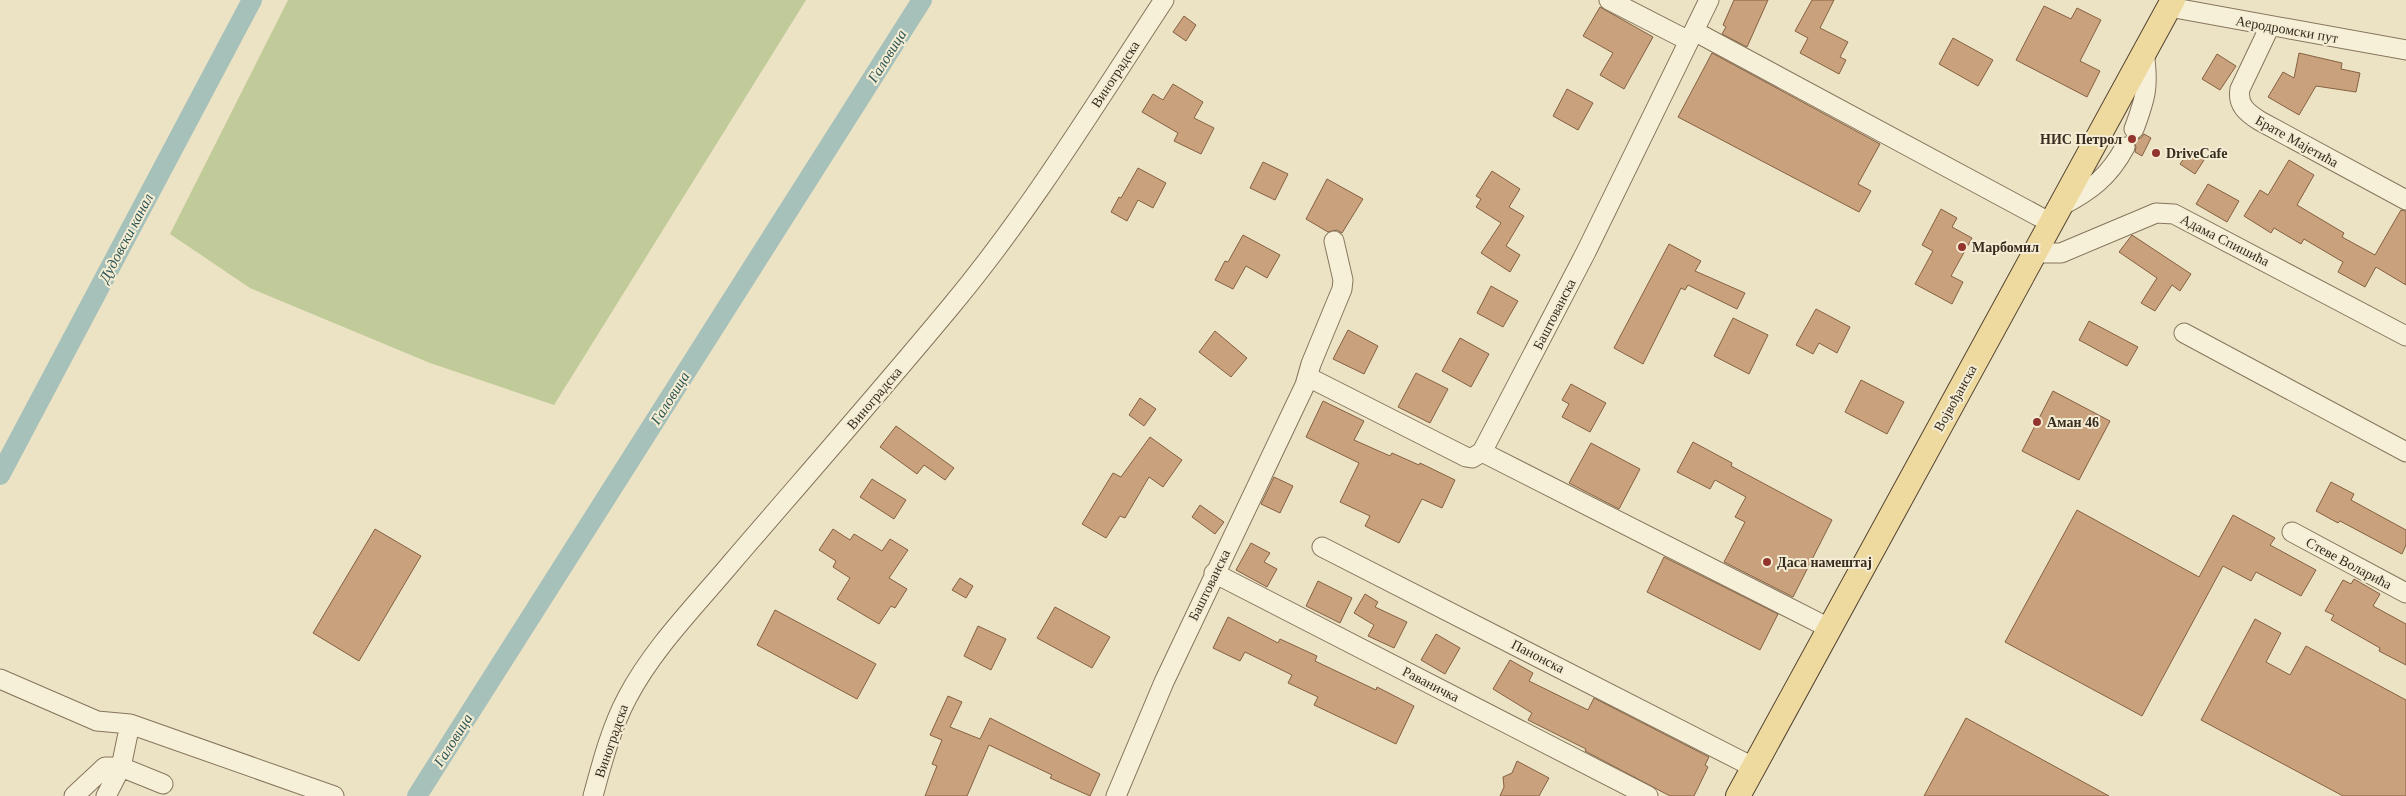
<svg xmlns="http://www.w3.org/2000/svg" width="2406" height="796" font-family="Georgia,serif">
<rect width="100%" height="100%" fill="#ece3c5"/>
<path fill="#c1ca99" d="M 288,0 L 806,0 L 554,405 L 430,363 L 250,288 L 170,234 Z"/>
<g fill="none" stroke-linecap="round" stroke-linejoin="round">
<path stroke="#a6c0ba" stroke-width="20" d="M 0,475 L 252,0
M 417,796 L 922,0"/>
</g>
<path fill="#c9a17c" stroke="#856142" d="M 1734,0 L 1768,0 L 1747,47 L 1722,34 L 1726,27 L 1723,25 Z
M 1812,0 L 1834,0 L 1820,28 L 1848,42 L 1840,57 L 1846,60 L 1839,74 L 1800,53 L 1808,38 L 1795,31 Z
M 2044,6 L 2071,19 L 2077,8 L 2101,20 L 2080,61 L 2100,71 L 2087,97 L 2016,60 Z
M 1600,7 L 1653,37 L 1624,89 L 1600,75 L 1613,53 L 1583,36 Z
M 1184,16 L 1196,25 L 1186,41 L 1173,32 Z
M 1953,38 L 1993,60 L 1978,86 L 1939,64 Z
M 1712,53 L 1880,144 L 1858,184 L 1871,191 L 1859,212 L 1678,117 Z
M 2299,53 L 2342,63 L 2341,69 L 2360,73 L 2356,92 L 2316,86 L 2299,115 L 2268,97 L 2283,72 L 2294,78 Z
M 2217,54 L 2236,66 L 2220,90 L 2202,79 Z
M 1173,84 L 1203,102 L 1194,118 L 1214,128 L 1201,154 L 1174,141 L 1178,133 L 1142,112 L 1153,94 L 1163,100 Z
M 1567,89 L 1593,103 L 1578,130 L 1553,116 Z
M 2144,134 L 2151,138 L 2142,156 L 2135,152 L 2136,147 L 2133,140 L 2141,138 Z
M 2190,150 L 2204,160 L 2195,174 L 2180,164 Z
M 2289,160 L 2314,175 L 2297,205 L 2344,233 L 2342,237 L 2375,255 L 2401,210 L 2406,211 L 2406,285 L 2376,267 L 2365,287 L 2338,272 L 2343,262 L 2304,239 L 2301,244 L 2274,228 L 2271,233 L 2244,216 L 2260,190 L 2268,195 Z
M 1263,162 L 1288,174 L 1275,200 L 1250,188 Z
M 1138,168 L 1166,183 L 1153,208 L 1138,200 L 1127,221 L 1111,212 L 1119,197 L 1121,198 Z
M 1492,171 L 1520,189 L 1509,207 L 1524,216 L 1506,246 L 1520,255 L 1510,272 L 1481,253 L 1501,223 L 1476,207 L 1481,199 L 1476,196 Z
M 1327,179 L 1363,199 L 1342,233 L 1337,230 L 1328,232 L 1306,219 Z
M 2208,184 L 2239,201 L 2227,222 L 2196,204 Z
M 1941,209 L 1957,218 L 1952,227 L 1972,238 L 1951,276 L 1963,282 L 1952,304 L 1915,284 L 1933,251 L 1922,245 Z
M 1243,235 L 1280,255 L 1267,278 L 1246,266 L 1233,289 L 1215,280 L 1225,261 L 1228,262 Z
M 2132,235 L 2191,274 L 2180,291 L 2172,285 L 2155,311 L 2141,303 L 2157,278 L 2119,252 Z
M 1669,244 L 1701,261 L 1695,271 L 1745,293 L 1737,309 L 1688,285 L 1685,290 L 1681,288 L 1643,364 L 1614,348 Z
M 1491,286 L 1518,301 L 1503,327 L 1477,313 Z
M 1816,309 L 1850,327 L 1837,353 L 1819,343 L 1813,354 L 1796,345 Z
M 1733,318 L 1768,335 L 1749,374 L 1714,356 Z
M 2089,321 L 2138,347 L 2127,366 L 2079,340 Z
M 1348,330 L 1378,346 L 1364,374 L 1333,359 Z
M 1215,331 L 1247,358 L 1231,377 L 1199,352 Z
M 1460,338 L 1489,354 L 1471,387 L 1442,371 Z
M 1416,373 L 1448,389 L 1430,423 L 1398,407 Z
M 1861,380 L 1904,402 L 1887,434 L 1845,412 Z
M 1571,384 L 1606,403 L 1590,432 L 1562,417 L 1569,404 L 1562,400 Z
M 2053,391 L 2110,421 L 2079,480 L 2022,451 Z
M 1140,398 L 1156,409 L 1144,426 L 1129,415 Z
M 1323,401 L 1364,421 L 1354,440 L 1390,456 L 1392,453 L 1419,465 L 1420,463 L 1455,480 L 1442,508 L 1422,499 L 1399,543 L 1365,526 L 1370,516 L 1340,502 L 1359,463 L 1306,437 Z
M 896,426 L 954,468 L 945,480 L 924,465 L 917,474 L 880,447 Z
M 1150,437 L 1182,460 L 1163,487 L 1149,477 L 1125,518 L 1120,516 L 1106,538 L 1082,524 L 1113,473 L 1121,477 Z
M 1693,442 L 1732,463 L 1731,466 L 1832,520 L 1793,597 L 1724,562 L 1745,522 L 1735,517 L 1746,497 L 1715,480 L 1710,489 L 1677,472 Z
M 1591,443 L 1640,469 L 1619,509 L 1569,483 Z
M 1274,477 L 1293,486 L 1280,513 L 1261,504 Z
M 872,479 L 906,500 L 894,519 L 860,497 Z
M 2331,482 L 2354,494 L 2351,500 L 2406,530 L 2406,545 L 2402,554 L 2340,521 L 2338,523 L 2316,511 Z
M 1200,505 L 1224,522 L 1215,534 L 1192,517 Z
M 2077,510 L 2199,577 L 2233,515 L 2275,538 L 2270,545 L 2316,570 L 2301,596 L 2256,572 L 2251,581 L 2223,566 L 2142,716 L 2005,642 Z
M 375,529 L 421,556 L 359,661 L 313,633 Z
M 833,529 L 850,540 L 854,534 L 882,551 L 890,539 L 908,550 L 889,578 L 907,589 L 895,608 L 891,606 L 879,624 L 837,599 L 850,578 L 833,567 L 836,561 L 819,550 Z
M 1251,543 L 1270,553 L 1264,562 L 1277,569 L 1267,587 L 1236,570 Z
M 1664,557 L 1778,614 L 1760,650 L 1647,592 Z
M 960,578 L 973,586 L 966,598 L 952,590 Z
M 2354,579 L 2380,594 L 2373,606 L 2406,624 L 2406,665 L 2379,651 L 2380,648 L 2331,620 L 2334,615 L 2325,611 L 2343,580 L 2351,584 Z
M 1318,581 L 1352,598 L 1340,623 L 1306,606 Z
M 1365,594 L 1378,602 L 1375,607 L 1407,622 L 1394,648 L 1368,636 L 1374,625 L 1354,613 Z
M 1055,607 L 1110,637 L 1092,668 L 1037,638 Z
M 775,610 L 876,664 L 857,699 L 757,645 Z
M 1228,617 L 1278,643 L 1280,639 L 1317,656 L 1315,661 L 1376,690 L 1377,687 L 1414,706 L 1396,744 L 1314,705 L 1318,697 L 1288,683 L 1292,675 L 1245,652 L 1240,661 L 1213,648 Z
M 2255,619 L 2281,633 L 2266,662 L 2290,675 L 2306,646 L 2406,700 L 2406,796 L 2343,796 L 2201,720 Z
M 978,626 L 1006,639 L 991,670 L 964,656 Z
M 1436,634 L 1460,648 L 1445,674 L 1421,660 Z
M 1510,660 L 1533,673 L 1529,681 L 1588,710 L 1594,698 L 1709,757 L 1705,765 L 1708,767 L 1694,796 L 1670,796 L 1585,751 L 1586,749 L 1528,720 L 1532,713 L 1493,689 Z
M 948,696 L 962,702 L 950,727 L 980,739 L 990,718 L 1100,774 L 1090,796 L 1050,778 L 1052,775 L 989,745 L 967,796 L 925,796 L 937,766 L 932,764 L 942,740 L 930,735 Z
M 1966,718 L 2109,796 L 1924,796 Z
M 1517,761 L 1549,778 L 1539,796 L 1500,796 L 1504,787 L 1503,777 L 1512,773 Z"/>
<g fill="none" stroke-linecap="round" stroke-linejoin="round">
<defs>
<path id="minor" d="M 1609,0 L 1689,41
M 2169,7 L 2406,50
M 2270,26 L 2240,89 C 2237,105 2247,113 2260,121 L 2406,200
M 1694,31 L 2051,223
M 2134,129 C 2146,97 2149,86 2144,51
M 2061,206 C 2090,191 2109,177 2125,147
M 2035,253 L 2061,253 L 2149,216 L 2156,213 L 2174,214 L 2406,336
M 2184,333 L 2406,452
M 1308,377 L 1466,457 L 1472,458 L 1482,452 L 1586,252 L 1709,0
M 1482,452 L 1829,628
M 2292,532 L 2406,593
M 1322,547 L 1753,767
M 1214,573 L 1648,796
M 0,679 L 97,721 L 130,724
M 74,796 L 105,767 L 121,767 L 163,784
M 106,796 L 121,767 L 130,724 L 334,796
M 593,796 C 602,763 611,728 627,698 C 653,648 697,604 733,561 C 806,476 880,392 952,305 C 1031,210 1096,103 1164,0
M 1116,796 L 1164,682 L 1305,385 L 1311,364 L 1342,289 L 1343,280 L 1334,241"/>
<path id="major" d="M 1738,796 L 2173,0"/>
</defs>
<use href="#minor" stroke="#86755c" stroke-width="21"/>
<use href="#major" stroke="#544330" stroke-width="26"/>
<use href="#minor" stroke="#f7f0d8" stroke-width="19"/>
<use href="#major" stroke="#eeda9e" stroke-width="24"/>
</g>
<g fill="#93342e" stroke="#f4edd4" stroke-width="2">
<circle cx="2132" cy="139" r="5"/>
<circle cx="2156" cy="153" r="5"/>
<circle cx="1962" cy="247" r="5"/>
<circle cx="2037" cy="422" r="5"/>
<circle cx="1767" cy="562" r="5"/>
</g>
<g text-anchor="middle" stroke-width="4" stroke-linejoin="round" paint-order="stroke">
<g font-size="14" fill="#372c1f" stroke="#f4edd4">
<text transform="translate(2287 29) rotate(10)" y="5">Аеродромски пут</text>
<text transform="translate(1115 74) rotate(-57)" y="5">Виноградска</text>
<text transform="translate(2297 141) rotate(29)" y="5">Брате Мајетића</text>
<text transform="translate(2225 240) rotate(27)" y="5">Адама Спишића</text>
<text transform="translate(1554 314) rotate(-63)" y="5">Баштованска</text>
<text transform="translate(874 398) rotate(-50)" y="5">Виноградска</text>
<text transform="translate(1955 398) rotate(-61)" y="5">Војвођанска</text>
<text transform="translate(2349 563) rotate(28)" y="5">Стеве Воларића</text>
<text transform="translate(1209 585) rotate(-64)" y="5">Баштованска</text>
<text transform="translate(1538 656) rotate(27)" y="5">Панонска</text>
<text transform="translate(1431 684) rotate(27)" y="5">Раваничка</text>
<text transform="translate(611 741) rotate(-71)" y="5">Виноградска</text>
</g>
<g font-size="14" font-weight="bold" fill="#372c1f" stroke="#f4edd4" text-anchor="start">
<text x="2122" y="144" text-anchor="end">НИС Петрол</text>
<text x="2166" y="158">DriveCafe</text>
<text x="1972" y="252">Марбомил</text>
<text x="2047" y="427">Аман 46</text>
<text x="1777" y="567">Даса намештај</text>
</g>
<g font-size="15" font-style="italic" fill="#2f5656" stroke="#f4edd4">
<text transform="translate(887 56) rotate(-58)" y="5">Галовица</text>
<text transform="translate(126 238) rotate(-62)" y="5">Дудовски канал</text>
<text transform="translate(670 398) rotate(-58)" y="5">Галовица</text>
<text transform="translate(453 740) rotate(-58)" y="5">Галовица</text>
</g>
</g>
</svg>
